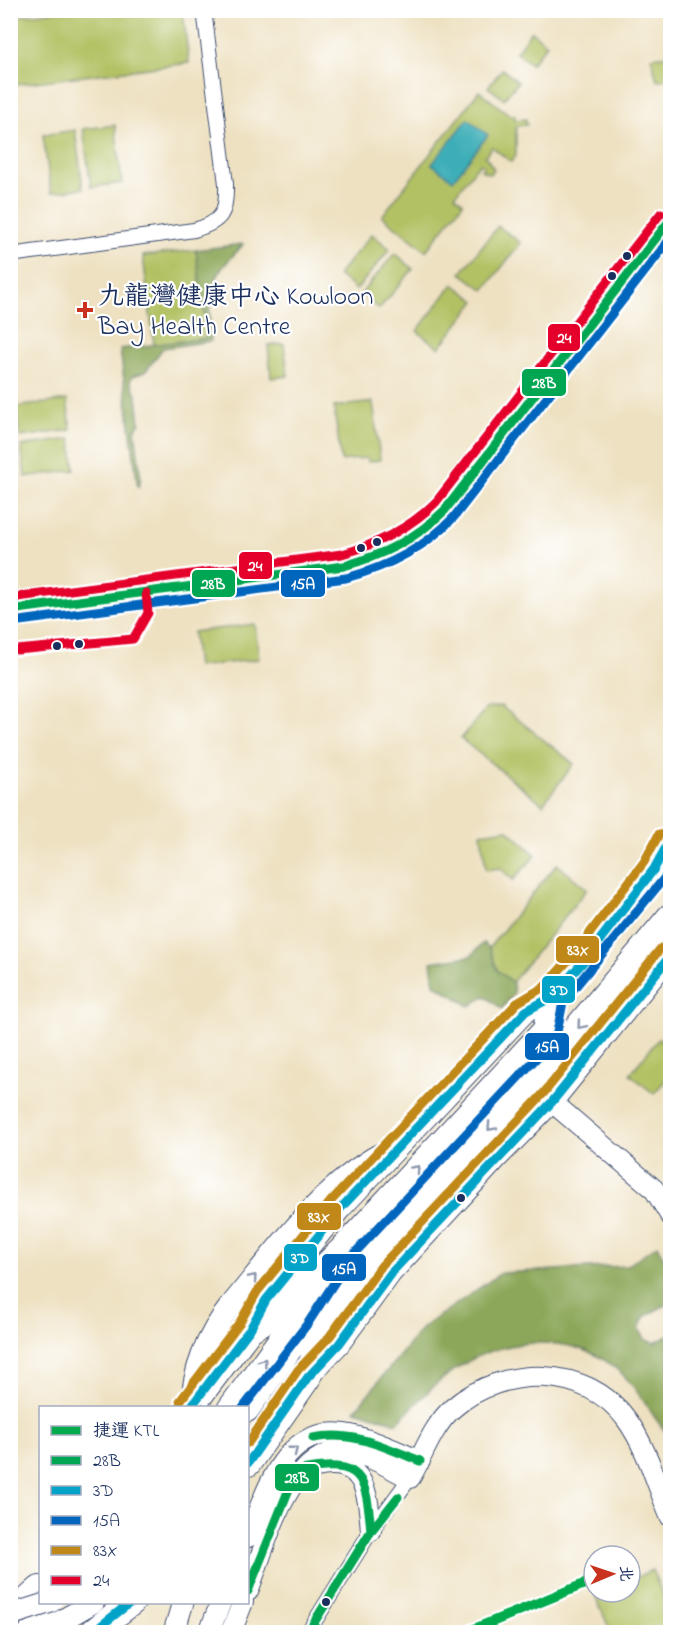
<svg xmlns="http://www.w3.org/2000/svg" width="681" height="1643" font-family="'Indie Flower','LXGW WenKai TC',sans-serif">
<rect width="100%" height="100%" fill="#fff"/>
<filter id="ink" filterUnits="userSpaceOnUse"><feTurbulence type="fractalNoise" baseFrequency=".0167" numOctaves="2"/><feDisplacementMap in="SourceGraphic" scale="12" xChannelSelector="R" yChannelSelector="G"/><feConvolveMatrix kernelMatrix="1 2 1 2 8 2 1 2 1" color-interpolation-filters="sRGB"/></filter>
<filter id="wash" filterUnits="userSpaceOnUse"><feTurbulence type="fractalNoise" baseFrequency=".008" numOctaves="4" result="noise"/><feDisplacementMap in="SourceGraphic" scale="24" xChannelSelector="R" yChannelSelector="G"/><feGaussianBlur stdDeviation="1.35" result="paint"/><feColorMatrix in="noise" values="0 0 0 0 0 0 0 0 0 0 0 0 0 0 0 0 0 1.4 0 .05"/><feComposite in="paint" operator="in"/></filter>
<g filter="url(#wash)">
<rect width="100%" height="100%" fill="#eee1c1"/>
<path fill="#b2c164" stroke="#667861" stroke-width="1.5" d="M 57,11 L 183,11 L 189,63 L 11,85 L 11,17 Z
M 531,31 L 547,44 L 531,64 L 516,52 Z
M 670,55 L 670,79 L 657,80 L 651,57 Z
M 502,69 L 518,82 L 504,99 L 488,87 Z
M 479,91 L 510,115 L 515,115 L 515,120 L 526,119 L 527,125 L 516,126 L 516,156 L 511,162 L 492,147 L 485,156 L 494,169 L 490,174 L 481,170 L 484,166 L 480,163 L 455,195 L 463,203 L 426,251 L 382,216 Z
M 115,125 L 122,183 L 91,187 L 83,129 Z
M 75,130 L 83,188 L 51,193 L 43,135 Z
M 498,226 L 521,243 L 484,290 L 461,273 Z
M 372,234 L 390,249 L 356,290 L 338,275 Z
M 196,250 L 208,338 L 154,345 L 143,256 Z
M 395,253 L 413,269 L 379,309 L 361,294 Z
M 453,284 L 476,301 L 439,348 L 417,331 Z
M 284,344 L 288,376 L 271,378 L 268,345 Z
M 67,400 L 71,430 L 20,437 L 16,407 Z
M 373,402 L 380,460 L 368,462 L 367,458 L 341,461 L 334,407 Z
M 71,439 L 75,470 L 25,477 L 21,446 Z
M 255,624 L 259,659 L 197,667 L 193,632 Z
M 501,706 L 574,764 L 543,804 L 461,739 L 486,708 Z
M 507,829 L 536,855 L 513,880 L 500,868 L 486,870 L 481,833 Z
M 557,864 L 587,889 L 510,985 L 479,960 Z
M 659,1038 L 670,1048 L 670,1075 L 654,1094 L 630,1074 Z
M 652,1570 L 670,1611 L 670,1632 L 611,1632 L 595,1596 L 604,1592 L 630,1592 L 630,1580 Z"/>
<path fill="#8da75a" stroke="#546b5c" stroke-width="1.5" d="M 243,244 C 237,253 227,260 221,270 C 207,291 209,317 211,341 L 163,348 L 145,372 L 133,376 L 130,380 L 137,396 L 140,422 L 135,430 L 141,479 L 138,488 L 120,349 L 207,338 L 196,250 Z
M 483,943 L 490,949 L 497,970 L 513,983 L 514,993 L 502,1009 L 485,996 L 470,1006 L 434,984 L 431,962 L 471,956 Z
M 657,1245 L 668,1266 L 670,1302 L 644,1317 L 639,1329 L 646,1340 L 654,1343 L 670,1335 L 670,1437 C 652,1418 640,1390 620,1372 C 578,1333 508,1336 462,1365 C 437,1380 418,1402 397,1423 L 355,1410 L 423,1327 L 501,1273 L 626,1266 Z"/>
<path fill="#3daeb7" stroke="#2c6e8a" stroke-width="1.5" d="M 468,119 L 488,135 L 453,180 L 432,164 Z"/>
</g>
<g filter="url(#ink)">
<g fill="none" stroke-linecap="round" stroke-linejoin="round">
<defs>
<path id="street" d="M 10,255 L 194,230 C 222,222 227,213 226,184 L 204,10
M 308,1632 L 371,1531 L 410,1478"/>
<path id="secondary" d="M 10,610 L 344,566 C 383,556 418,540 445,510 L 670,220
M 552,1102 L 654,1189 L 670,1215
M 316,1467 C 366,1456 368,1494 371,1531
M 248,1537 C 267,1491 284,1421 351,1435 C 375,1440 398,1452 420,1461
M 248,1591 C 265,1549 289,1445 347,1452 C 369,1454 391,1469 410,1478 C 423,1456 433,1425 453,1408 C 502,1365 587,1364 627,1420 C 647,1448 657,1485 670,1516
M 209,1632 L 221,1602
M 231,1632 L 243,1602"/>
<path id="primary" d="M 231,1305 C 274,1253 322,1185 382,1153
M 250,1329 L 266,1300 L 340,1209 L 526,1011 L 552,997
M 308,1377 L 339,1344 L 391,1273 L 497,1158 L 552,1102 L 670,956
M 228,1408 L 324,1277
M 248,1411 L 302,1335 L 335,1297
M 29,1632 L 59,1622 L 94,1602
M 174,1632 L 183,1602"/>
<path id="highway" d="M 190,1408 L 250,1329 L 277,1313 L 342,1250 L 546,1030 L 552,997 L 606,933 L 654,869 L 670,856
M 248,1463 L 308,1377 L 319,1338 L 390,1232 L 531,1083 L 670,917
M 10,1616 L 40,1589
M 93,1632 L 132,1602"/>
</defs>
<use href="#street" stroke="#3b4a6d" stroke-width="16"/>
<use href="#secondary" stroke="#3b4a6d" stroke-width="22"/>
<use href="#primary" stroke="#3b4a6d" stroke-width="23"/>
<use href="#highway" stroke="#3b4a6d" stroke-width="28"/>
<use href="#street" stroke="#fff" stroke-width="14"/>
<use href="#secondary" stroke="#fff" stroke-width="20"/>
<use href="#primary" stroke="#fff" stroke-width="21"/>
<use href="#highway" stroke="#fff" stroke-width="26"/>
<defs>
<path id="primary-bridge" d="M 191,1408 C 193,1369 207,1335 231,1305
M 10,1615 L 51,1602"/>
</defs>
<use href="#primary-bridge" stroke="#3b4a6d" stroke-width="23" stroke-linecap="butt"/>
<use href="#primary-bridge" stroke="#fff" stroke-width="21"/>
<defs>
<path id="bus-1" d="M 10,610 L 344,566 C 383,555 416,539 445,510 L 670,220
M 313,1438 C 352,1430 385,1447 420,1461
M 248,1591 L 289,1489 L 302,1470 C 362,1459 366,1475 371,1531
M 308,1632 L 371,1531 L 398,1497"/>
<path id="bus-2" d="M 190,1408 L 250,1329 L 266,1300 L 340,1209 L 526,1011 L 552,997 L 583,962 L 654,869 L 670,840
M 248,1463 L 308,1377 L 339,1344 L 391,1273 L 552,1102 L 670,956
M 93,1632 L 131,1602"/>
<path id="bus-3" d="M 12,622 L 346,578 C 387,567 424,549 454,517 L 670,239
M 243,1408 L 308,1323 L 351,1257 L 556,1037 L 563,1002 L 670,871"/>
<path id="bus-4" d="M 180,1401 L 240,1322 L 257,1292 L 331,1201 L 517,1003 L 544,987 L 574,954 L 644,862 L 659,834
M 248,1443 L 298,1370 L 330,1336 L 382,1265 L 543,1094 L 661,948"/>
<path id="bus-5" d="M 10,598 L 342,554 C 378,544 409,529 436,502 L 661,213
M 17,650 L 133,639 L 148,613 L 146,593"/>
</defs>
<use href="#bus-1" stroke="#fff" stroke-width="14"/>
<use href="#bus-2" stroke="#fff" stroke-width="14"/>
<use href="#bus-3" stroke="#fff" stroke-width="14"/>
<use href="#bus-4" stroke="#fff" stroke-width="14"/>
<use href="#bus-5" stroke="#fff" stroke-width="14"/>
<use href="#bus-1" stroke="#00a651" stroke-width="9"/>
<use href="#bus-2" stroke="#01a3c8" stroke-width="9"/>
<use href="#bus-3" stroke="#0065bd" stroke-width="9"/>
<use href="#bus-4" stroke="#c08818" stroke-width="9"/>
<use href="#bus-5" stroke="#e4002b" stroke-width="9"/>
<defs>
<path id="metro-1" d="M 467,1632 L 594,1580"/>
</defs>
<use href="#metro-1" stroke="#fff" stroke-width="15"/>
<use href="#metro-1" stroke="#00ab4e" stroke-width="10"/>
</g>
<defs><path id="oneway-chevron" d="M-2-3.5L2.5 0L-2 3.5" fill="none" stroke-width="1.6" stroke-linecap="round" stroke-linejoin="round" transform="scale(1.5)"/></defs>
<g stroke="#8d97ae">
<use href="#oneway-chevron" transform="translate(581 1025) rotate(130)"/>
<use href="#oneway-chevron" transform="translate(491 1127) rotate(133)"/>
<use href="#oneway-chevron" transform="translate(416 1169) rotate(-47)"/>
<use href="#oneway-chevron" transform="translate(253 1278) rotate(-50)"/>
<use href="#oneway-chevron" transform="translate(263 1362) rotate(-53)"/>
<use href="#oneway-chevron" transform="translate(294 1450) rotate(-39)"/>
</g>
</g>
<g fill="#1b2f5e" stroke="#fff" stroke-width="2">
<circle cx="627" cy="256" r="5"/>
<circle cx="612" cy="276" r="5"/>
<circle cx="377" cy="542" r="5"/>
<circle cx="361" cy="548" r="5"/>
<circle cx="79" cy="644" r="5"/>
<circle cx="57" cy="646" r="5"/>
<circle cx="461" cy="1198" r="5"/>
<circle cx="326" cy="1602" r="5"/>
</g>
<path fill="#c8321e" stroke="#fff" stroke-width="2" d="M82 301h6v6h6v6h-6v6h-6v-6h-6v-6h6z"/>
<g text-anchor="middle" stroke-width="4.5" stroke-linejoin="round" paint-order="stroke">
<g font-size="26" fill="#1b2f5e" stroke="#fff" text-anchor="start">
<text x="98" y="304">九龍灣健康中心 Kowloon<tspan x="98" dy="30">Bay Health Centre</tspan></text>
</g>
</g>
<g stroke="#fff" stroke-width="2">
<rect x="547" y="323" width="34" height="29" rx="6" fill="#e4002b"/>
<rect x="521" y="368" width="46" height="29" rx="6" fill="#00a651"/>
<rect x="238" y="551" width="35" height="29" rx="6" fill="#e4002b"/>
<rect x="191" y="569" width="45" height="29" rx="6" fill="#00a651"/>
<rect x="280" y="569" width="46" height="29" rx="6" fill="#0065bd"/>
<rect x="555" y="935" width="45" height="29" rx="6" fill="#c08818"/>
<rect x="541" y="975" width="35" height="29" rx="6" fill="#01a3c8"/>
<rect x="524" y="1032" width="46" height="29" rx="6" fill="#0065bd"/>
<rect x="296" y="1202" width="46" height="29" rx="6" fill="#c08818"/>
<rect x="283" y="1243" width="35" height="29" rx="6" fill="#01a3c8"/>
<rect x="321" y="1253" width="46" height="29" rx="6" fill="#0065bd"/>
<rect x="274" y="1463" width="46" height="29" rx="6" fill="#00a651"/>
</g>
<g font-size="16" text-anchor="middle" font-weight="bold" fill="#fff">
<text x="564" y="343">24</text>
<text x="544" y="388">28B</text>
<text x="255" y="571">24</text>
<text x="213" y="589">28B</text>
<text x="303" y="589">15A</text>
<text x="578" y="955">83X</text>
<text x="559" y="995">3D</text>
<text x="547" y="1052">15A</text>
<text x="319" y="1222">83X</text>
<text x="300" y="1263">3D</text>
<text x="344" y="1274">15A</text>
<text x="297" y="1483">28B</text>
</g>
<rect width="681" height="1643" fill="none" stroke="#fff" stroke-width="36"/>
<rect x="39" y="1406" width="210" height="198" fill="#ffffff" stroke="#a4acbf" stroke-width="1.5"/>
<rect x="51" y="1426" width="30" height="9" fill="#00ab4e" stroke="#a4acbf" stroke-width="1.5"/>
<text x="93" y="1436" font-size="18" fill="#1b2f5e">捷運 KTL</text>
<rect x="51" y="1456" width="30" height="9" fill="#00a651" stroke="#a4acbf" stroke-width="1.5"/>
<text x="93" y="1466" font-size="18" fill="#1b2f5e">28B</text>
<rect x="51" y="1486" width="30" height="9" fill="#01a3c8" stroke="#a4acbf" stroke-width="1.5"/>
<text x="93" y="1496" font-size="18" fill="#1b2f5e">3D</text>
<rect x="51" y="1516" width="30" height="9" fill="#0065bd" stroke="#a4acbf" stroke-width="1.5"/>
<text x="93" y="1526" font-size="18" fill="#1b2f5e">15A</text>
<rect x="51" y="1546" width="30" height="9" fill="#c08818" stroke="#a4acbf" stroke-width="1.5"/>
<text x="93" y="1556" font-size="18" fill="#1b2f5e">83X</text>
<rect x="51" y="1576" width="30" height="9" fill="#e4002b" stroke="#a4acbf" stroke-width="1.5"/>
<text x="93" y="1586" font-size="18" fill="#1b2f5e">24</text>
<g transform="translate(612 1574) rotate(88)"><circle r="28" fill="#ffffff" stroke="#a4acbf" stroke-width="1.5"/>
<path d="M0-4.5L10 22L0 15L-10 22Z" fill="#c8321e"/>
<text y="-9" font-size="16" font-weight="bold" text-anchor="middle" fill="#1b2f5e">北</text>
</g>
</svg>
